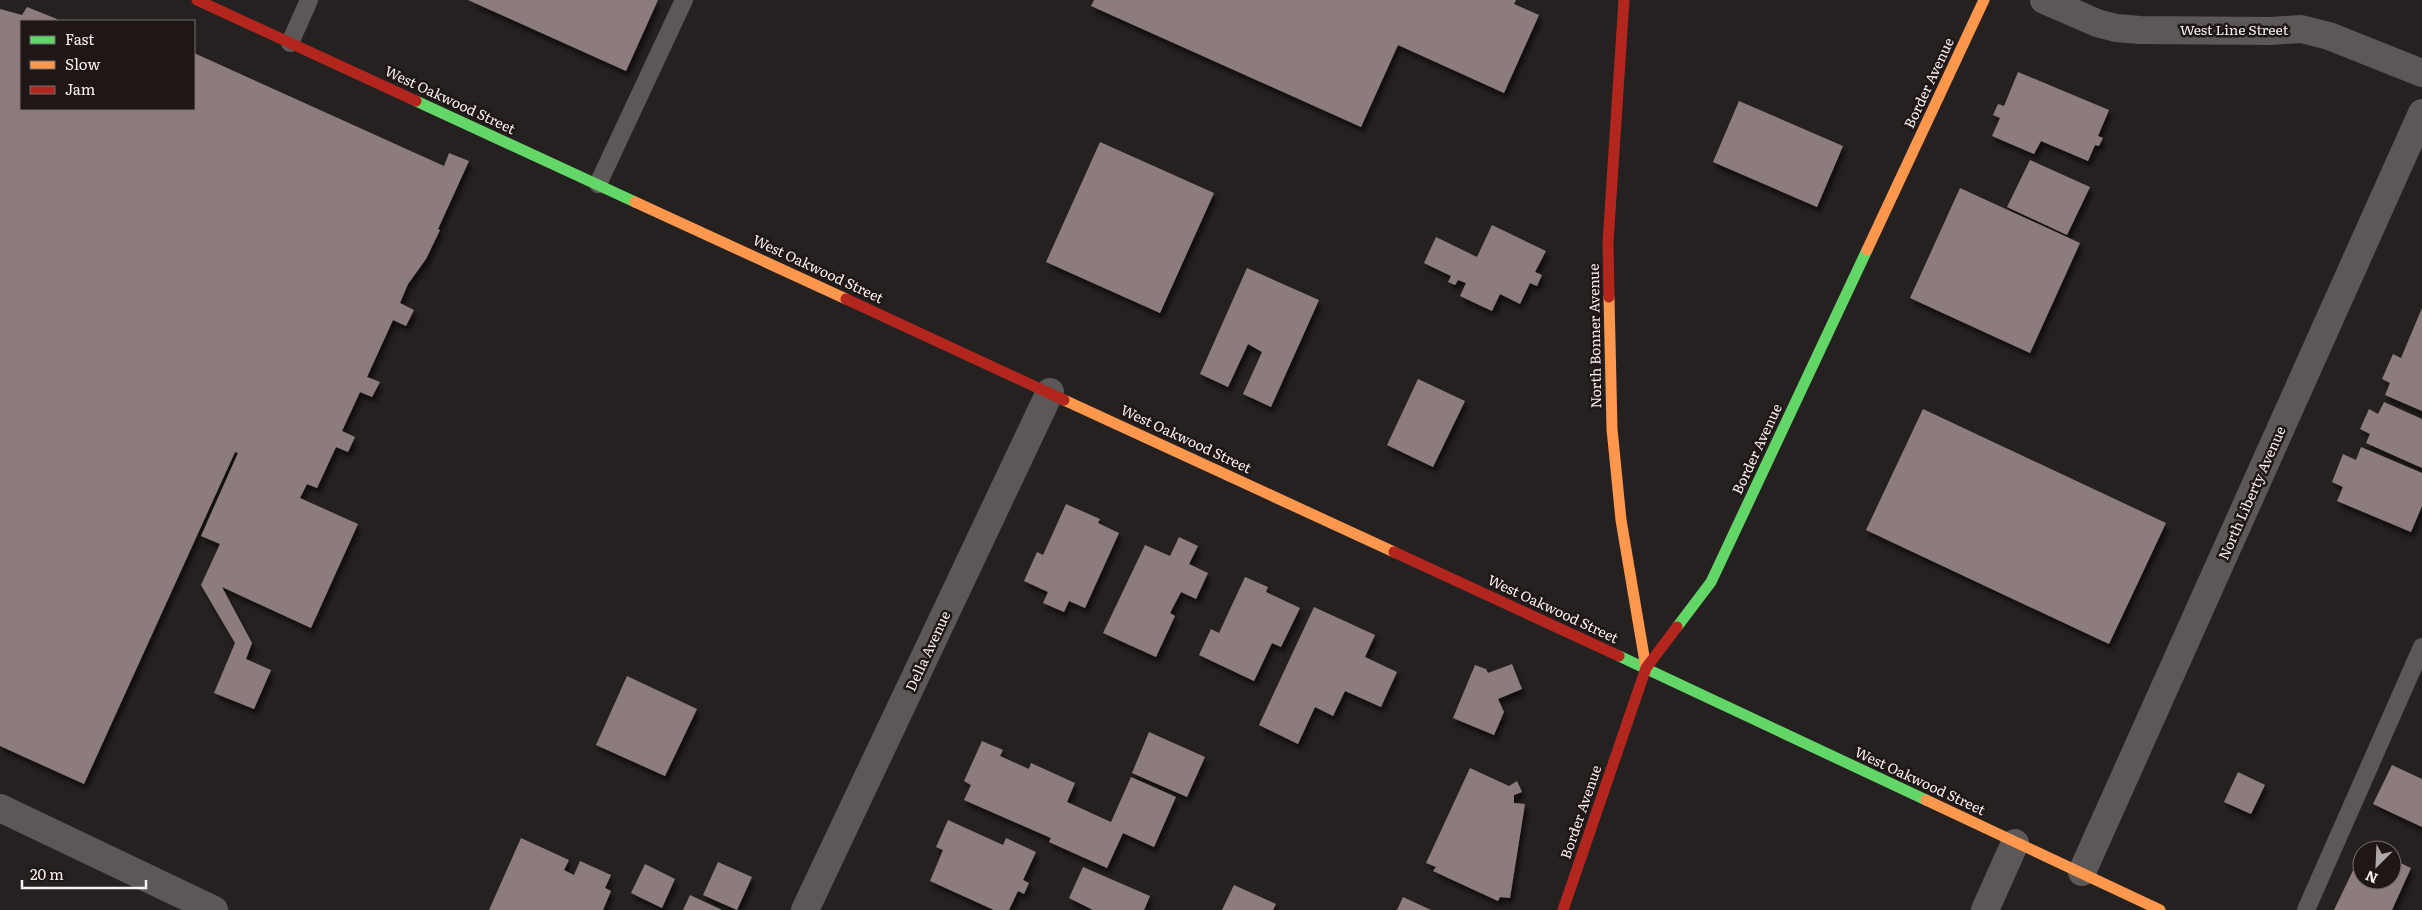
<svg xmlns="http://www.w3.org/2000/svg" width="2422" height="910" font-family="Literata,serif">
<defs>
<filter id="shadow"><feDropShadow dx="3" dy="5.5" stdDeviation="2.5" flood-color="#0009"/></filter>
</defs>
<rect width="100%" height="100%" fill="#262121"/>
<path fill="#8d7c7d" filter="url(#shadow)" d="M 468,0 L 658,0 L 626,71 Z
M 1094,0 L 1516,0 L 1514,4 L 1539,15 L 1504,93 L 1398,45 L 1361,127 L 1091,6 Z
M 27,7 L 57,19 L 56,21 L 21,21 L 21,109 L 194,109 L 194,53 L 444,166 L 449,153 L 469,161 L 438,229 L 440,230 L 426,259 L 408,284 L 400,303 L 414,310 L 406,326 L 393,320 L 367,377 L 380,382 L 372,397 L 360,392 L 342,431 L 355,437 L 348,452 L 336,447 L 317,488 L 307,484 L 300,498 L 358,524 L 311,628 L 222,587 L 252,643 L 246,659 L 271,670 L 254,709 L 214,693 L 235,643 L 201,585 L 220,544 L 201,536 L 238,453 L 235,452 L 84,784 L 0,746 L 0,9 L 22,15 Z
M 2018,72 L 2109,110 L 2098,136 L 2103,138 L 2099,146 L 2095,145 L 2088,161 L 2041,141 L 2034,154 L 1992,136 L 2000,118 L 1993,115 L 1998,104 L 2004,106 Z
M 1739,101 L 1843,146 L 1817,207 L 1713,162 Z
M 1100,142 L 1214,193 L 1160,313 L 1046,262 Z
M 2030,160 L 2090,187 L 2067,235 L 2007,207 Z
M 1960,188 L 2080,243 L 2030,353 L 1910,298 Z
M 1492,225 L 1546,251 L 1535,272 L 1542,275 L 1537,286 L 1530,283 L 1520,304 L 1500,294 L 1492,311 L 1460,296 L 1466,283 L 1458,280 L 1455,285 L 1448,282 L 1451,276 L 1424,263 L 1436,237 L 1477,257 Z
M 1247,268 L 1319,300 L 1271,407 L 1243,394 L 1262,352 L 1248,344 L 1228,387 L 1200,374 Z
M 2422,308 L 2422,411 L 2385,395 L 2390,383 L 2382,379 L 2393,354 L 2401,358 Z
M 1418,379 L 1465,401 L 1433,467 L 1387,445 Z
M 2384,402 L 2422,419 L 2422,468 L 2366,443 L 2370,434 L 2360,429 L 2369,409 L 2378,414 Z
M 1923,409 L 2166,523 L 2109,644 L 1866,530 Z
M 2361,447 L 2422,473 L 2422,506 L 2411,532 L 2337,501 L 2343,487 L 2332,482 L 2343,454 L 2356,460 Z
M 1066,504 L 1100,519 L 1098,523 L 1119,533 L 1085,608 L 1069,601 L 1064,612 L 1043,603 L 1048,592 L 1024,581 L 1037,552 L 1043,555 Z
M 1179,537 L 1198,546 L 1189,564 L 1208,573 L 1196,599 L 1181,592 L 1170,613 L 1175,616 L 1156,657 L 1103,633 L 1145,545 L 1170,556 Z
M 1245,577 L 1268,587 L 1266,592 L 1300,608 L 1281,647 L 1272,643 L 1254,681 L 1199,655 L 1211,629 L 1219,633 Z
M 1314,607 L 1375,635 L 1365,657 L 1397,672 L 1381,707 L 1345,691 L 1333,716 L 1315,707 L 1298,744 L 1259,725 Z
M 1512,664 L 1522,689 L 1498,699 L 1504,712 L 1494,735 L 1453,718 L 1475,665 L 1486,669 L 1488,673 Z
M 627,676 L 697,709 L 665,776 L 596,745 Z
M 1149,732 L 1205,757 L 1187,797 L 1132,773 Z
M 982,741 L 1003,750 L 1000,756 L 1029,769 L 1031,763 L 1075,783 L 1067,802 L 1111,822 L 1131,777 L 1176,797 L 1154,847 L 1123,833 L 1107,868 L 1049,842 L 1051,838 L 964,800 L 971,785 L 964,781 Z
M 2392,765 L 2422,779 L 2422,827 L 2373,804 Z
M 1470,768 L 1509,786 L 1517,781 L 1522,792 L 1514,795 L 1514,803 L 1525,804 L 1510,898 L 1500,897 L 1498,901 L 1433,871 L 1436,867 L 1426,863 Z
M 2238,772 L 2265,785 L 2251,814 L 2224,802 Z
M 948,820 L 1003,845 L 1006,838 L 1036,852 L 1023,880 L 1029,883 L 1024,894 L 1018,891 L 1009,910 L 994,910 L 930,881 L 943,850 L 936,847 Z
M 521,838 L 569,860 L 564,870 L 574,875 L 580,861 L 611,875 L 605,888 L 611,891 L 603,910 L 489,910 Z
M 2359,858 L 2362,859 L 2362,880 L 2392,880 L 2392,859 L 2411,868 L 2392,910 L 2334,910 Z
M 718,862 L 752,877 L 737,910 L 703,895 Z
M 645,864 L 675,879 L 662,908 L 631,893 Z
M 1083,867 L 1150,896 L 1144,910 L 1093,910 L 1069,898 Z
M 1234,885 L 1276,904 L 1273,910 L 1222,910 Z
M 690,895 L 722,910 L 683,910 Z
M 1403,897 L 1431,910 L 1397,910 Z"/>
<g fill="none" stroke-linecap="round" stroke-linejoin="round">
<path stroke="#5c5858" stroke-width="18" d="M 290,43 L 309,0
M 598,184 L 684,0
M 2306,910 L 2422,647"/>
<path stroke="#5c5858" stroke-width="28" d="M 2044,0 L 2097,23 L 2116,28 L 2140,30 L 2270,31 L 2301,29 L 2329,36 L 2422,73
M 0,808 L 214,910
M 2082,872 L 2422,113
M 805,910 L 1050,392
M 1985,910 L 2015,843"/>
<path stroke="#63d668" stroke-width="11" d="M 416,101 L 635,202
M 1677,627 L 1711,582 L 1867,250
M 1619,656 L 1926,800"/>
<path stroke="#ff974d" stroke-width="11" d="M 635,202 L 846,299
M 1867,250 L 1984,0
M 1609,297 L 1612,429 L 1621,520 L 1646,668
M 1064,400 L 1394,552
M 1926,800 L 2160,910"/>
<path stroke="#b3261e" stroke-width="11" d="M 197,0 L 416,101
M 1609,297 L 1608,242 L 1624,0
M 846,299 L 1064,400
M 1394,552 L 1619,656
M 1563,910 L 1646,668 L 1677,627"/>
</g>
<g text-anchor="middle" stroke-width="5" stroke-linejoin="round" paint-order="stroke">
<g font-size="14" fill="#f9f2f2" stroke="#1f1616">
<text x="2234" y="35">West Line Street</text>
<text transform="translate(1929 83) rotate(-65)" y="5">Border Avenue</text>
<text transform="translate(450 100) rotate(25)" y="5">West Oakwood Street</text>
<text transform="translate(818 269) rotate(25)" y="5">West Oakwood Street</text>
<text transform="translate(1595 336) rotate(-91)" y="5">North Bonner Avenue</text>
<text transform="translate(1186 439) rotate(25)" y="5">West Oakwood Street</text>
<text transform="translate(1757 449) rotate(-65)" y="5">Border Avenue</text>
<text transform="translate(2252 493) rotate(-66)" y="5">North Liberty Avenue</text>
<text transform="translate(1553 609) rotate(25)" y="5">West Oakwood Street</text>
<text transform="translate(928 651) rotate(-65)" y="5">Della Avenue</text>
<text transform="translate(1920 781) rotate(25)" y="5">West Oakwood Street</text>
<text transform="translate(1581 812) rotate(-71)" y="5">Border Avenue</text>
</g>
</g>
<rect x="20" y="20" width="175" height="90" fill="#1f1616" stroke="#766e6e"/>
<rect x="30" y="36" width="25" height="8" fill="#63d668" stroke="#766e6e"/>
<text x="65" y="45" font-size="15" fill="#f9f2f2">Fast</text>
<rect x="30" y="61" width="25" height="8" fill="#ff974d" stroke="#766e6e"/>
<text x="65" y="70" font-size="15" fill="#f9f2f2">Slow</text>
<rect x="30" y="86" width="25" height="8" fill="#b3261e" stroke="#766e6e"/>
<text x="65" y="95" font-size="15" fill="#f9f2f2">Jam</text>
<g transform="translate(2377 865) rotate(204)"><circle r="24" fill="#1f1616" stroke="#766e6e"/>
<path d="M0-4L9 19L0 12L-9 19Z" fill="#afa9a9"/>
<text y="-8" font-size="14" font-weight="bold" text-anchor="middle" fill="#f9f2f2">N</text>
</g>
<path d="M22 880v8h124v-8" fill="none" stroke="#f9f2f2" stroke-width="2.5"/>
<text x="30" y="880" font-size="15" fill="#f9f2f2" stroke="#1f1616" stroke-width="4" paint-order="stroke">20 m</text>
</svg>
